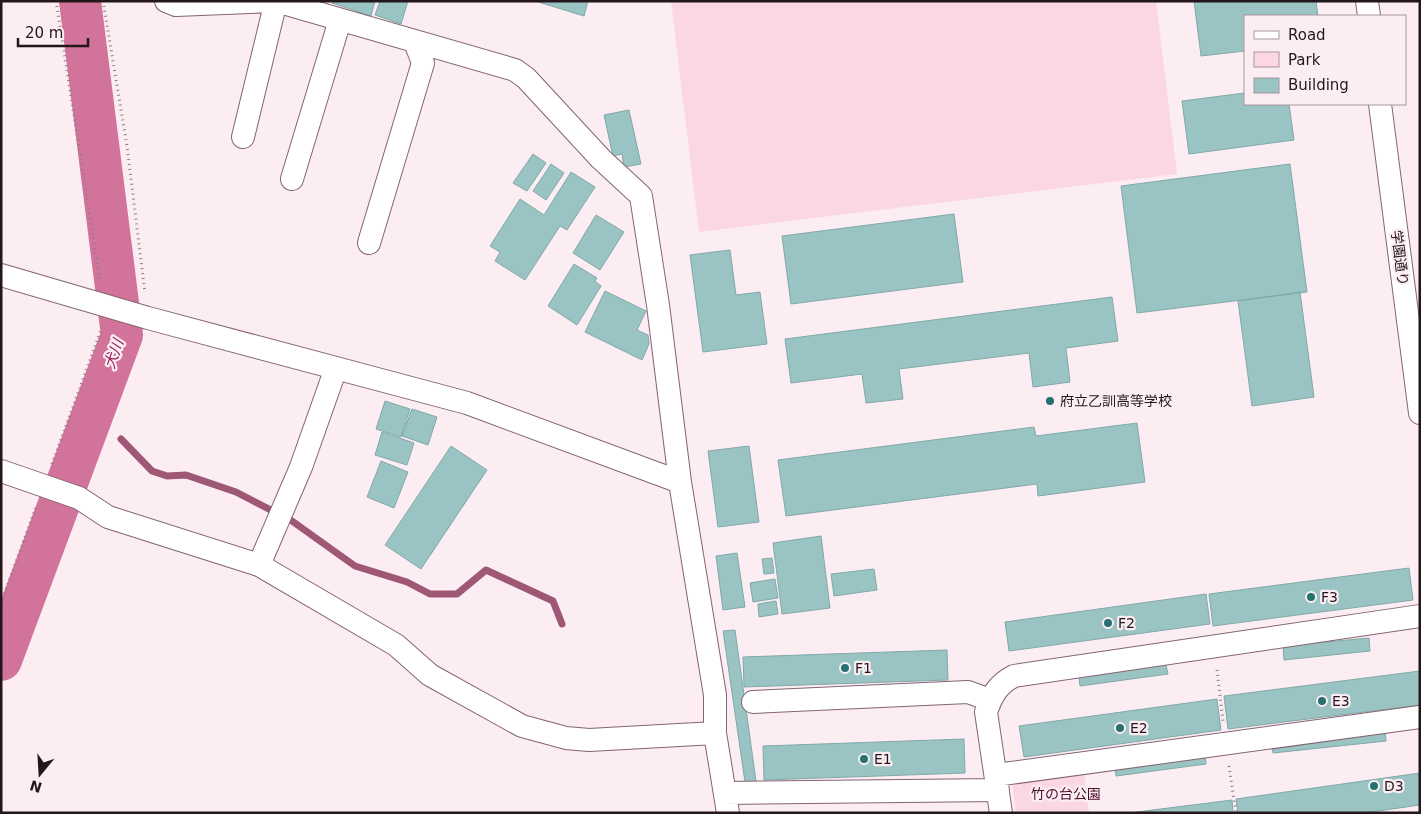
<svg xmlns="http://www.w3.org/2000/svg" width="1421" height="814" font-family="'DejaVu Sans','Noto Sans JP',sans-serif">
<rect width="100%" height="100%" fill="#fcedf2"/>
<path fill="#fbd6e3" d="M 671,1 L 1156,1 L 1177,174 L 699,232 Z
M 1084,773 L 1089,813 L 1016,813 L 1012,782 Z"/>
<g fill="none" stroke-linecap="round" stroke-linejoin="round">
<path stroke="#9e5775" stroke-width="7" d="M 121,439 L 152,471 L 167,476 L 186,475 L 236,492 L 292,521 L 355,566 L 407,582 L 430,594 L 457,594 L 486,570 L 553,601 L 562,624"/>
<path stroke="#d2739b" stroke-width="42" d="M 1,660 L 122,335 L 80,1"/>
</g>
<path fill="#9ac3c3" stroke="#80a9a9" d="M 333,1 L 375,1 L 371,16 L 332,3 Z
M 380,1 L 408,1 L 401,24 L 375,15 Z
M 535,1 L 588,1 L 584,16 Z
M 1194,1 L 1316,1 L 1318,16 L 1245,16 L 1245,51 L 1201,56 Z
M 1245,93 L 1245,104 L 1289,104 L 1294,140 L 1189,154 L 1182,101 Z
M 629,110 L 641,164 L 624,167 L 622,154 L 613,156 L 604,115 Z
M 533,154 L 546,163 L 527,191 L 513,183 Z
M 551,164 L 564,173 L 546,200 L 533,191 Z
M 1290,164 L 1307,292 L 1137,313 L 1121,186 Z
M 571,172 L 595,187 L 567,230 L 560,226 L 525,280 L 495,261 L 500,252 L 490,246 L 520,199 L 544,215 Z
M 954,214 L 963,282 L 791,304 L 782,236 Z
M 596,215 L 624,232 L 600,270 L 573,253 Z
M 730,250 L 736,295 L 760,292 L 767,344 L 703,352 L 690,255 Z
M 574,264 L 597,278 L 595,281 L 601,286 L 577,325 L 548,306 Z
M 605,291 L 646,311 L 637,330 L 648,335 L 649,344 L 642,360 L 585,332 Z
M 1300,292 L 1314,397 L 1252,406 L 1238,301 Z
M 1112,297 L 1118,341 L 1066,348 L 1070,382 L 1033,387 L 1029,353 L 899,369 L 903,399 L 866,403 L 862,374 L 791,383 L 785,339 Z
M 385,401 L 410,409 L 401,437 L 376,429 Z
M 412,409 L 437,417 L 428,445 L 402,436 Z
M 1137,423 L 1145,482 L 1038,496 L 1037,484 L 786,516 L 778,460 L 1034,427 L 1036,436 Z
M 382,432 L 414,443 L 407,465 L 375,455 Z
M 451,446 L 487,470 L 421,569 L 385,545 Z
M 749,446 L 759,522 L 718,527 L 708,451 Z
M 381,461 L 408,472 L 394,508 L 367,497 Z
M 821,536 L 830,608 L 782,614 L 773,543 Z
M 737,553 L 745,607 L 723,610 L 716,556 Z
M 772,558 L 774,573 L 764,574 L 762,559 Z
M 1409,568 L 1413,600 L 1213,626 L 1209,594 Z
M 874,569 L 877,590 L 834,596 L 831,574 Z
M 775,579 L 778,598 L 753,602 L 750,583 Z
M 1206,594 L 1210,624 L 1009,651 L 1005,622 Z
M 776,601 L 778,614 L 759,617 L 758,604 Z
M 735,630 L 756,781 L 745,782 L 723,631 Z
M 1369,638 L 1370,651 L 1284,660 L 1283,646 Z
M 947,650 L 948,680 L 744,687 L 743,657 Z
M 1166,665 L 1168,674 L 1080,686 L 1079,676 Z
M 1420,671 L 1420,705 L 1228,729 L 1224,696 Z
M 1217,699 L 1221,730 L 1024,757 L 1019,726 Z
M 1385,729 L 1386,741 L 1273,753 L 1271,742 Z
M 964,739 L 965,773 L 764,780 L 763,746 Z
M 1205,753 L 1206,764 L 1116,776 L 1115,766 Z
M 1420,773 L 1420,805 L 1364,813 L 1238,813 L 1236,799 Z
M 1232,800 L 1233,813 L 1129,813 Z"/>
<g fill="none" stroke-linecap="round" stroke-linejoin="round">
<defs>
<path id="minor" d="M 166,1 L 176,5 L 274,1
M 276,1 L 515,70 L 526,78 L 601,159 L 641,196 L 658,305 L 680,482 L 715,695 L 715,733 L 728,813
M 1367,1 L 1369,16
M 1380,104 L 1420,413
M 243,137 L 276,1
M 292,179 L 340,20
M 369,243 L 423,63 L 415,42
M 1,275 L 148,318 L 467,403 L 680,482
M 1,471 L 79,498 L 108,517 L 259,565 L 396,645 L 430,675 L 522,726 L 566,738 L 589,740 L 715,733
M 259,565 L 301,467 L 336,368
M 753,702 L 968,692 L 990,700
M 996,775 L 1420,717
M 725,793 L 998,790
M 1001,813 L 986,712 C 992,695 998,684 1014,676 L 1420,616"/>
</defs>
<use href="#minor" stroke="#846470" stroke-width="24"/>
<path stroke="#8c7e83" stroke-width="3" stroke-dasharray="1 4" stroke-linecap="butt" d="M 56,1 L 100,281
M 103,1 L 127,146 L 145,293
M 52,464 L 102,327
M 1,603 L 36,507
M 1217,670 L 1223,721
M 1229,766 L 1236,813"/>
<use href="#minor" stroke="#fff" stroke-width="22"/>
</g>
<g fill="#257071" stroke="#fcedf2" stroke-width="2">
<circle cx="1050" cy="401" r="5"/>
<circle cx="1311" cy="597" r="5"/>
<circle cx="1108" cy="623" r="5"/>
<circle cx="845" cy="668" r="5"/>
<circle cx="1322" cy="701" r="5"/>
<circle cx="1120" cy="728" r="5"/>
<circle cx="864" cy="759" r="5"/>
<circle cx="1374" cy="786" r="5"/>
</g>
<g text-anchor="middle" stroke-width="4.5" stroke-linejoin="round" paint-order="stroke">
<g font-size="14" fill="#24171c" stroke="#fcedf2">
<text transform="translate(1400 258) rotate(83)" y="5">学園通り</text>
</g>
<g font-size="14" fill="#24171c" stroke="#fcedf2" text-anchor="start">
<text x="1060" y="406">府立乙訓高等学校</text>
<text x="1321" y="602">F3</text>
<text x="1118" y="628">F2</text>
<text x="855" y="673">F1</text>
<text x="1332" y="706">E3</text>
<text x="1130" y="733">E2</text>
<text x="874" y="764">E1</text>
<text x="1384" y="791">D3</text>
</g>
<g font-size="14" fill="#4a0e2c" stroke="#fcedf2">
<text x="1066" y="799">竹の台公園</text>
</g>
<g font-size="15" font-style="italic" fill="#901f59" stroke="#fcedf2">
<text transform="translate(114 354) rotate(-71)" y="5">犬川</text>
</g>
</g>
<rect width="1421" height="814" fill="none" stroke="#24171c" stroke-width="5"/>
<rect x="1244" y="15" width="162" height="90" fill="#fcedf2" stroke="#a6979c"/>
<rect x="1254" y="31" width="25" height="8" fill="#ffffff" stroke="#a6979c"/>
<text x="1288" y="40" font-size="15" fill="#24171c">Road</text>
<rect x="1254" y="52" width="25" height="15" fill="#fbd6e3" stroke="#a6979c"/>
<text x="1288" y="65" font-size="15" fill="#24171c">Park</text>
<rect x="1254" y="78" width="25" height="15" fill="#9ac3c3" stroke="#a6979c"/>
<text x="1288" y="90" font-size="15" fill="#24171c">Building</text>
<g transform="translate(40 774) rotate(198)" stroke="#fcedf2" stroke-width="4" paint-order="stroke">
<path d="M0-4L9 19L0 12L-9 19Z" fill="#24171c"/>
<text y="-8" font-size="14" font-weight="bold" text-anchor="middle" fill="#24171c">N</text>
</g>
<path d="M18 38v8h70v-8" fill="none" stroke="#24171c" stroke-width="2.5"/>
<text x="25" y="38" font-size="15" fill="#24171c" stroke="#fcedf2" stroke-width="4" paint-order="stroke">20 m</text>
</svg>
